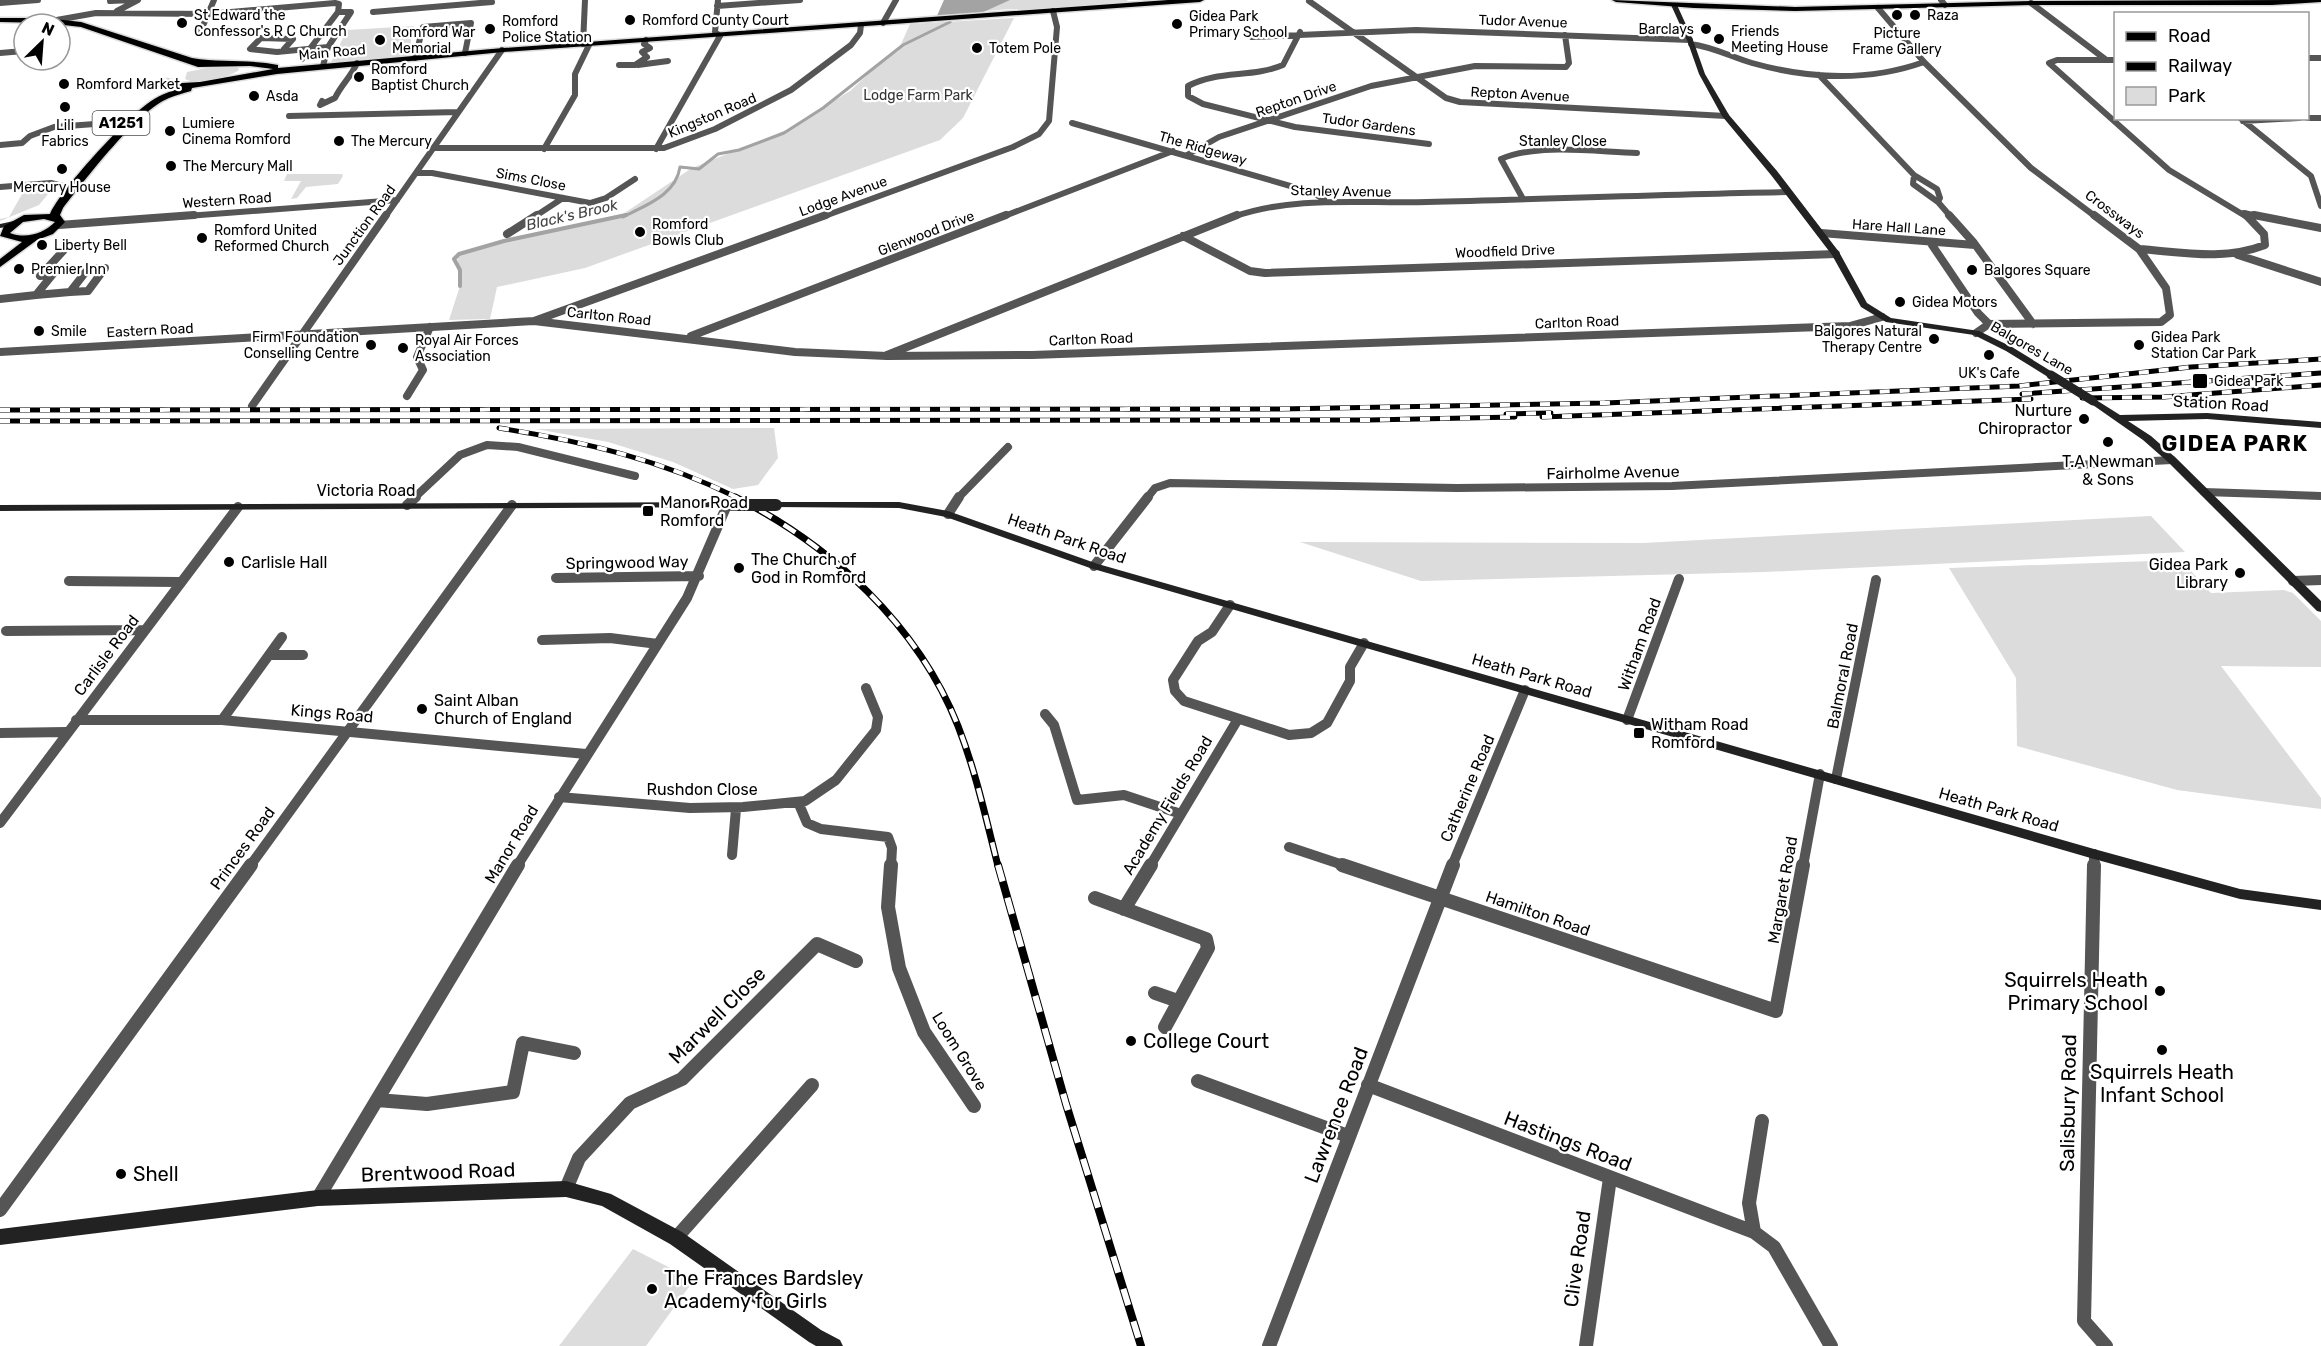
<svg xmlns="http://www.w3.org/2000/svg" width="2321" height="1346" font-family="Rubik,sans-serif">
<rect width="100%" height="100%" fill="#fff"/>
<path fill="#dcdcdc" d="M 944,0 L 1127,0 L 1128,2 L 1033,10 C 1010,6 964,15 937,16 Z
M 1014,18 L 963,118 L 940,140 L 585,268 L 497,287 L 490,319 L 449,320 L 460,286 L 457,255 L 499,244 L 501,241 L 623,214 L 692,168 L 786,130 L 850,91 L 876,67 L 898,51 L 910,24 Z
M 414,26 L 408,56 L 330,64 L 347,30 Z
M 222,65 L 237,66 L 239,70 C 228,78 197,86 185,79 L 187,72 Z
M 287,174 L 342,174 L 343,176 L 338,184 L 306,187 L 297,198 L 291,199 L 301,181 L 284,181 Z
M 44,186 L 53,188 L 39,205 L 0,221 L 0,219 L 9,217 L 26,187 Z
M 774,428 L 778,458 L 758,485 L 733,489 L 673,462 L 608,442 L 536,429 Z
M 2151,516 L 2185,552 L 1765,572 L 1421,581 L 1300,542 L 1643,543 Z
M 2181,560 L 2211,593 L 2284,590 L 2293,593 L 2321,621 L 2321,667 L 2221,666 L 2321,798 L 2321,809 L 2177,790 L 2017,746 L 2016,678 L 1949,568 Z
M 633,1249 L 694,1280 L 646,1346 L 559,1346 Z"/>
<path fill="#a3a3a3" d="M 944,0 L 1010,0 L 979,14 L 937,16 Z"/>
<g fill="none" stroke-linecap="round" stroke-linejoin="round">
<path stroke="#a3a3a3" stroke-width="3" d="M 623,217 C 646,205 676,195 680,167 L 699,169 L 718,154 L 739,150 L 784,133 L 823,108 L 903,45 L 950,22"/>
<path stroke="#a3a3a3" stroke-width="4" d="M 460,286 L 460,270 L 454,259 L 459,254 L 504,241 L 626,215"/>
<defs>
<path id="primary" d="M 1168,0 L 1204,0 L 1200,2 L 503,52 L 277,74 L 192,88 L 191,91 C 184,93 176,95 169,98 C 137,111 85,180 63,208 L 60,215 L 65,222 L 53,234 L 37,240 L 0,267 L 0,259 L 22,242 L 0,236 L 4,226 L 24,215 L 50,214 C 61,189 124,121 147,104 C 157,96 168,92 181,88 L 167,83 L 167,79 L 182,83 L 200,82 L 273,69 L 250,66 L 198,67 L 81,27 L 46,23 L 0,22 L 0,18 L 46,18 L 81,22 L 192,58 C 221,63 249,59 278,65 L 278,68 L 503,48 ZM 44,219 L 55,222 C 43,234 26,239 10,233 L 23,222 Z
M 1612,0 L 1795,7 L 2031,1 L 2321,0 L 2321,2 L 2272,5 L 2031,5 L 1795,11 L 1694,8 L 1616,2 Z"/>
</defs>
<use href="#primary" stroke="#dbdbdb" stroke-width="3"/>
<path stroke="#555" stroke-width="6" d="M 1941,0 L 1945,5
M 110,1 L 132,0
M 1309,1 L 1446,98 L 1460,102 L 1726,116
M 0,3 L 38,0
M 2031,3 L 2105,59
M 717,6 L 800,0
M 1878,8 L 1924,62 L 2031,168 L 2096,217
M 117,11 L 138,0
M 373,12 L 492,2
M 51,21 L 96,13 L 208,14 L 335,3 L 339,4 L 338,12
M 883,23 L 896,0
M 1300,32 L 1283,65 C 1252,78 1218,70 1188,86 L 1188,96 L 1203,104 L 1295,127 L 1429,144
M 199,35 L 214,0
M 1252,37 L 1416,30 L 1690,40
M 583,44 L 585,0
M 1691,44 C 1713,47 1732,57 1752,63 C 1809,79 1868,82 1924,62
M 284,49 L 293,39 L 261,38 L 250,49 L 277,52 L 328,47 L 323,66
M 0,53 L 24,51
M 415,58 L 423,27 L 471,23 L 465,53
M 2308,58 L 2321,58
M 302,59 L 338,12 L 351,12 L 328,47
M 2116,60 L 2057,60 L 2049,63 L 2169,170 L 2247,217
M 619,65 L 635,65 L 647,57 L 642,52 L 650,48 L 644,44 L 646,40
M 638,65 L 668,61
M 1819,75 L 1914,175 L 1937,189 L 1940,198 L 1938,202
M 322,101 L 320,105 L 335,98 C 341,85 351,77 357,63
M 289,116 L 458,112
M 2240,118 L 2311,176 L 2321,206
M 2308,118 L 2321,118
M 2243,121 L 2299,118
M 1072,123 L 1311,192 L 1324,199
M 0,145 L 22,143 L 30,136 L 54,127 L 122,122
M 432,148 L 664,148 L 715,129 L 791,90 L 851,45 L 860,33 L 861,25
M 544,149 L 575,95 L 575,74 L 590,43
M 656,149 L 720,36 L 715,32 L 718,0
M 1187,155 L 1219,137 L 1371,86 L 1475,66 L 1566,67 L 1569,63 L 1565,35
M 416,173 L 432,173 L 590,203 L 606,198 L 635,179
M 1914,175 L 1913,184 L 1938,202 L 1951,217
M 0,187 L 51,183 L 63,186
M 1523,199 L 1501,159 C 1538,143 1597,152 1637,153
M 2244,213 L 2262,217
M 174,217 L 397,200
M 385,217 L 502,50
M 534,217 L 563,198
M 822,217 L 1013,147 L 1039,134 L 1049,121 L 1057,27 L 1053,11
M 1002,217 L 1173,151
M 1233,217 C 1296,195 1362,204 1427,202 C 1548,199 1668,194 1788,192"/>
<path stroke="#555" stroke-width="8" d="M 1949,215 L 1974,243 L 2033,324
M 2254,215 L 2321,228
M 59,225 L 194,215
M 1821,233 L 1975,245
M 507,234 L 537,215
M 1183,236 L 1250,271 L 1265,273 L 1836,254
M 1930,242 L 1978,313 L 1989,324
M 2139,249 C 2181,252 2224,261 2265,245 L 2264,234 L 2246,215
M 64,250 L 40,276 L 53,274 L 36,295 L 70,292
M 2238,255 L 2321,282
M 105,268 L 88,291 L 70,292 L 88,269 Z
M 0,299 L 36,295
M 534,321 L 826,215
M 1976,333 L 1989,324 L 2161,322 L 2170,315 L 2166,288 L 2139,249 L 2094,215
M 691,336 L 1006,215
M 0,352 L 534,321 L 795,352 L 887,356 L 1032,355 L 1850,326 L 1882,317
M 887,355 L 1237,215
M 407,396 L 423,370 L 417,357 L 430,327
M 252,406 L 386,215
M 2204,492 L 2321,496
M 414,498 L 460,455 L 487,445 L 518,447 L 635,476
M 958,498 L 1008,447
M 1147,498 L 1155,488 L 1170,483 L 1457,488 L 1672,486 L 2172,460"/>
<path stroke="#555" stroke-width="10" d="M 407,505 L 416,497
M 948,514 L 959,497
M 1094,566 L 1148,497
M 556,578 L 699,576
M 69,581 L 179,582
M 2293,581 L 2321,580
M 1230,605 L 1212,632 L 1198,641 L 1173,680 L 1175,691 L 1184,701 L 1289,735 L 1311,733 L 1327,723 L 1350,681 L 1350,667 L 1364,643
M 6,631 L 144,630
M 542,640 L 610,638 L 658,644
M 269,655 L 303,655
M 1045,714 L 1054,725 L 1077,800 L 1124,795 L 1181,814
M 76,720 L 222,720 L 586,754
M 222,720 L 282,637
M 1627,720 L 1679,579
M 0,733 L 66,732
M 1836,779 L 1876,580
M 559,797 L 690,808 L 743,807 L 805,801 L 836,780 L 876,730 L 878,717 L 866,688
M 798,802 L 807,823 L 821,829 L 888,837 L 892,848 L 891,866
M 0,823 L 238,507
M 1289,847 L 1346,866
M 732,855 L 736,809
M 250,866 L 512,505
M 517,866 L 687,598 L 727,505
M 1150,866 L 1238,719
M 1452,866 L 1525,690
M 1803,866 L 1820,774
M 2094,866 L 2094,854"/>
<path stroke="#555" stroke-width="14" d="M 891,865 L 888,907 L 899,968 L 924,1032 L 974,1106
M 1342,865 L 1776,1011 L 1803,865
M 2094,865 L 2084,1321 L 2106,1346
M 1095,898 L 1206,939 L 1208,948 L 1165,1027
M 1124,909 L 1151,865
M 1155,993 L 1178,1001
M 1198,1081 L 1348,1136
M 1368,1085 L 1754,1232
M 377,1100 L 427,1104 L 513,1092 L 523,1043 L 574,1053
M 1762,1121 L 1749,1203 L 1754,1232 L 1774,1247 L 1831,1346
M 566,1189 L 579,1158 L 630,1103 L 682,1079 L 817,944 L 856,961
M 318,1198 L 518,865
M 0,1210 L 251,865
M 676,1238 L 812,1085
M 1269,1346 L 1453,865
M 1586,1346 L 1610,1178"/>
<path fill="#222" fill-rule="evenodd" d="M 1674,3 L 1677,5 L 1693,40 L 1705,74 L 1729,115 L 1777,171 L 1839,252 L 1867,303 L 1891,318 L 1979,331 L 2012,347 L 2054,373 L 2054,377 L 2048,377 L 2006,351 L 1974,335 L 1886,322 L 1861,307 L 1832,255 L 1771,175 L 1722,116 L 1699,74 L 1687,40 L 1671,5 Z
M 14,221 L 18,223 L 17,225 L 0,228 L 0,224 Z
M 2093,398 L 2120,415 L 2207,413 L 2321,422 L 2321,428 L 2207,419 L 2128,421 L 2151,436 L 2176,458 L 2321,601 L 2321,612 L 2317,611 L 2168,462 L 2143,440 L 2090,403 L 2090,399 Z
M 732,502 L 736,503 L 737,505 L 736,507 L 0,511 L 0,505 Z
M 776,502 L 899,502 L 948,511 L 1098,564 L 2094,849 L 2240,889 L 2321,900 L 2321,910 L 2240,899 L 2094,859 L 1090,568 L 946,517 L 899,508 L 772,507 L 771,505 L 772,503 Z
M 566,1181 L 611,1194 L 682,1232 L 821,1330 L 840,1340 L 843,1346 L 816,1346 L 809,1342 L 670,1244 L 602,1206 L 566,1197 L 318,1206 L 0,1245 L 0,1229 L 318,1190 Z"/>
<use href="#primary" fill="#000" fill-rule="evenodd"/>
<defs>
<path id="rail-far2" d="M 2022,394 L 2321,373
M 2082,398 L 2164,397 L 2321,385
M 0,410 L 1280,409 L 1605,403 L 2019,386 L 2191,367 L 2321,359
M 1506,414 L 1551,413
M 1542,417 L 2031,399
M 0,421 L 1369,420 L 1515,417
M 499,428 C 583,441 661,460 738,498"/>
<path id="rail-far1" d="M 735,497 C 831,545 918,625 958,726 C 976,772 986,819 998,866"/>
<path id="rail" d="M 998,865 L 1066,1104 L 1141,1346"/>
</defs>
<use href="#rail-far2" stroke="#000" stroke-width="5"/>
<use href="#rail-far1" stroke="#000" stroke-width="7"/>
<use href="#rail" stroke="#000" stroke-width="8"/>
<use href="#rail-far2" stroke="#fff" stroke-width="4" stroke-dasharray="10" stroke-linecap="butt"/>
<use href="#rail-far1" stroke="#fff" stroke-width="4.5" stroke-dasharray="14" stroke-linecap="butt"/>
<use href="#rail" stroke="#fff" stroke-width="6" stroke-dasharray="17" stroke-linecap="butt"/>
<path stroke="#222" stroke-width="9" d="M 2051,375 L 2093,401"/>
<path stroke="#222" stroke-width="12" d="M 732,505 L 776,505"/>
</g>
<g fill="#000" stroke="#fff" stroke-width="2">
<circle cx="1897" cy="15" r="6"/>
<circle cx="1915" cy="15" r="6"/>
<circle cx="630" cy="20" r="6"/>
<circle cx="182" cy="23" r="6"/>
<circle cx="1177" cy="24" r="6"/>
<circle cx="490" cy="29" r="6"/>
<circle cx="1706" cy="29" r="6"/>
<circle cx="1719" cy="39" r="6"/>
<circle cx="380" cy="40" r="6"/>
<circle cx="977" cy="48" r="6"/>
<circle cx="359" cy="77" r="6"/>
<circle cx="64" cy="84" r="6"/>
<circle cx="254" cy="96" r="6"/>
<circle cx="65" cy="107" r="6"/>
<circle cx="170" cy="131" r="6"/>
<circle cx="339" cy="141" r="6"/>
<circle cx="171" cy="166" r="6"/>
<circle cx="62" cy="169" r="6"/>
<circle cx="640" cy="232" r="6"/>
<circle cx="202" cy="238" r="6"/>
<circle cx="42" cy="245" r="6"/>
<circle cx="19" cy="269" r="6"/>
<circle cx="1972" cy="270" r="6"/>
<circle cx="1900" cy="302" r="6"/>
<circle cx="39" cy="331" r="6"/>
<circle cx="1934" cy="339" r="6"/>
<circle cx="371" cy="345" r="6"/>
<circle cx="2139" cy="345" r="6"/>
<circle cx="403" cy="348" r="6"/>
<circle cx="1989" cy="355" r="6"/>
<rect x="2192" y="373" width="16" height="16" rx="3"/>
<circle cx="2084" cy="419" r="6"/>
<circle cx="2108" cy="442" r="6"/>
<rect x="642" y="505" width="12" height="12" rx="3"/>
<circle cx="229" cy="562" r="6"/>
<circle cx="739" cy="568" r="6"/>
<circle cx="2240" cy="573" r="6"/>
<circle cx="422" cy="709" r="6"/>
<rect x="1633" y="727" width="12" height="12" rx="3"/>
<circle cx="2160" cy="991" r="6"/>
<circle cx="1131" cy="1041" r="6"/>
<circle cx="2162" cy="1050" r="6"/>
<circle cx="121" cy="1174" r="6"/>
<circle cx="652" cy="1289" r="6"/>
</g>
<g text-anchor="middle" stroke-width="4.5" stroke-linejoin="round" paint-order="stroke">
<g font-size="14" fill="#000" stroke="#fff" text-anchor="start">
<text x="194" y="20">St Edward the<tspan x="194" dy="16">Confessor's R C Church</tspan></text>
<text x="1927" y="20">Raza</text>
<text x="1189" y="21">Gidea Park<tspan x="1189" dy="16">Primary School</tspan></text>
<text x="642" y="25">Romford County Court</text>
<text x="502" y="26">Romford<tspan x="502" dy="16">Police Station</tspan></text>
<text x="1694" y="34" text-anchor="end">Barclays</text>
<text x="1731" y="36">Friends<tspan x="1731" dy="16">Meeting House</tspan></text>
<text x="392" y="37">Romford War<tspan x="392" dy="16">Memorial</tspan></text>
<text x="1897" y="38" text-anchor="middle">Picture<tspan x="1897" dy="16">Frame Gallery</tspan></text>
<text x="989" y="53">Totem Pole</text>
<text x="371" y="74">Romford<tspan x="371" dy="16">Baptist Church</tspan></text>
<text x="76" y="89">Romford Market</text>
<text x="266" y="101">Asda</text>
<text x="182" y="128">Lumiere<tspan x="182" dy="16">Cinema Romford</tspan></text>
<text x="65" y="130" text-anchor="middle">Lili<tspan x="65" dy="16">Fabrics</tspan></text>
<text x="351" y="146">The Mercury</text>
<text x="183" y="171">The Mercury Mall</text>
<text x="62" y="192" text-anchor="middle">Mercury House</text>
<text x="652" y="229">Romford<tspan x="652" dy="16">Bowls Club</tspan></text>
<text x="214" y="235">Romford United<tspan x="214" dy="16">Reformed Church</tspan></text>
<text x="54" y="250">Liberty Bell</text>
<text x="31" y="274">Premier Inn</text>
<text x="1984" y="275">Balgores Square</text>
<text x="1912" y="307">Gidea Motors</text>
<text x="51" y="336">Smile</text>
<text x="1922" y="336" text-anchor="end">Balgores Natural<tspan x="1922" dy="16">Therapy Centre</tspan></text>
<text x="359" y="342" text-anchor="end">Firm Foundation<tspan x="359" dy="16">Conselling Centre</tspan></text>
<text x="2151" y="342">Gidea Park<tspan x="2151" dy="16">Station Car Park</tspan></text>
<text x="415" y="345">Royal Air Forces<tspan x="415" dy="16">Association</tspan></text>
<text x="1989" y="378" text-anchor="middle">UK's Cafe</text>
<text x="2214" y="386">Gidea Park</text>
</g>
<g font-size="14" fill="#000" stroke="#fff">
<text transform="translate(1523 21) rotate(2)" y="5">Tudor Avenue</text>
<text transform="translate(332 52) rotate(-5)" y="5">Main Road</text>
<text transform="translate(1520 94) rotate(3)" y="5">Repton Avenue</text>
<text transform="translate(1296 99) rotate(-19)" y="5">Repton Drive</text>
<text transform="translate(712 115) rotate(-23)" y="5">Kingston Road</text>
<text transform="translate(1369 124) rotate(8)" y="5">Tudor Gardens</text>
<text x="1563" y="146">Stanley Close</text>
<text transform="translate(1203 148) rotate(16)" y="5">The Ridgeway</text>
<text transform="translate(531 179) rotate(11)" y="5">Sims Close</text>
<text transform="translate(1341 191) rotate(1)" y="5">Stanley Avenue</text>
<text transform="translate(843 196) rotate(-20)" y="5">Lodge Avenue</text>
<text transform="translate(227 200) rotate(-4)" y="5">Western Road</text>
<text transform="translate(2115 214) rotate(37)" y="5">Crossways</text>
<text transform="translate(364 225) rotate(-54)" y="5">Junction Road</text>
<text transform="translate(1899 227) rotate(4)" y="5">Hare Hall Lane</text>
<text transform="translate(926 233) rotate(-21)" y="5">Glenwood Drive</text>
<text transform="translate(1505 251) rotate(-2)" y="5">Woodfield Drive</text>
<text transform="translate(609 316) rotate(6)" y="5">Carlton Road</text>
<text transform="translate(1577 322) rotate(-2)" y="5">Carlton Road</text>
<text transform="translate(150 330) rotate(-3)" y="5">Eastern Road</text>
<text transform="translate(1091 339) rotate(-2)" y="5">Carlton Road</text>
<text transform="translate(2032 348) rotate(30)" y="5">Balgores Lane</text>
</g>
<g font-size="14" fill="#333" stroke="#fff">
<text x="918" y="100">Lodge Farm Park</text>
</g>
<rect fill="#fff" stroke="#4c4c4c" stroke-width="1.5" x="92.5" y="111" width="57" height="24" rx="4.5"/>
<g font-size="15" font-weight="bold" fill="#000">
<text x="121" y="128">A1251</text>
</g>
<g font-size="15" font-style="italic" fill="#444" stroke="#fff">
<text transform="translate(572 215) rotate(-13)" y="5">Black's Brook</text>
</g>
<g font-size="16" fill="#000" stroke="#fff">
<text transform="translate(2221 403) rotate(3)" y="6">Station Road</text>
<text transform="translate(1613 472) rotate(-1)" y="6">Fairholme Avenue</text>
<text x="366" y="496">Victoria Road</text>
<text transform="translate(1067 538) rotate(19)" y="6">Heath Park Road</text>
<text transform="translate(627 562) rotate(-1)" y="6">Springwood Way</text>
<text transform="translate(1639 644) rotate(-70)" y="6">Witham Road</text>
<text transform="translate(106 655) rotate(-53)" y="6">Carlisle Road</text>
<text transform="translate(1532 675) rotate(16)" y="6">Heath Park Road</text>
<text transform="translate(1842 676) rotate(-79)" y="6">Balmoral Road</text>
<text transform="translate(332 713) rotate(5)" y="6">Kings Road</text>
<text transform="translate(1467 788) rotate(-67)" y="6">Catherine Road</text>
<text x="702" y="795">Rushdon Close</text>
<text transform="translate(1167 805) rotate(-59)" y="6">Academy Fields Road</text>
<text transform="translate(1999 809) rotate(16)" y="6">Heath Park Road</text>
<text transform="translate(511 844) rotate(-59)" y="6">Manor Road</text>
<text transform="translate(242 848) rotate(-54)" y="6">Princes Road</text>
<text transform="translate(1782 890) rotate(-80)" y="6">Margaret Road</text>
<text transform="translate(1538 913) rotate(19)" y="6">Hamilton Road</text>
<text transform="translate(960 1051) rotate(58)" y="6">Loom Grove</text>
</g>
<g font-size="16" fill="#000" stroke="#fff" text-anchor="start">
<text x="2072" y="416" text-anchor="end">Nurture<tspan x="2072" dy="18">Chiropractor</tspan></text>
<text x="2108" y="467" text-anchor="middle">T.A Newman<tspan x="2108" dy="18">&amp; Sons</tspan></text>
<text x="660" y="508">Manor Road<tspan x="660" dy="18">Romford</tspan></text>
<text x="751" y="565">The Church of<tspan x="751" dy="18">God in Romford</tspan></text>
<text x="241" y="568">Carlisle Hall</text>
<text x="2228" y="570" text-anchor="end">Gidea Park<tspan x="2228" dy="18">Library</tspan></text>
<text x="434" y="706">Saint Alban<tspan x="434" dy="18">Church of England</tspan></text>
<text x="1651" y="730">Witham Road<tspan x="1651" dy="18">Romford</tspan></text>
</g>
<g font-size="20" fill="#000" stroke="#fff" text-anchor="start">
<text x="2148" y="987" text-anchor="end">Squirrels Heath<tspan x="2148" dy="23">Primary School</tspan></text>
<text x="1143" y="1048">College Court</text>
<text x="2162" y="1079" text-anchor="middle">Squirrels Heath<tspan x="2162" dy="23">Infant School</tspan></text>
<text x="133" y="1181">Shell</text>
<text x="664" y="1285">The Frances Bardsley<tspan x="664" dy="23">Academy for Girls</tspan></text>
</g>
<g font-size="20" fill="#000" stroke="#fff">
<text transform="translate(717 1015) rotate(-45)" y="7">Marwell Close</text>
<text transform="translate(2068 1103) rotate(-89)" y="7">Salisbury Road</text>
<text transform="translate(1336 1115) rotate(-69)" y="7">Lawrence Road</text>
<text transform="translate(1568 1141) rotate(21)" y="7">Hastings Road</text>
<text transform="translate(438 1172) rotate(-2)" y="7">Brentwood Road</text>
<text transform="translate(1577 1259) rotate(-82)" y="7">Clive Road</text>
</g>
<g font-size="22" font-weight="bold" letter-spacing="1.5" fill="#000" stroke="#fff">
<text x="2235" y="451">GIDEA PARK</text>
</g>
</g>
<rect x="2114" y="12" width="195" height="108" fill="#ffffff" stroke="#999999" stroke-width="1.5"/>
<rect x="2126" y="32" width="30" height="9" fill="#000000" stroke="#999999" stroke-width="1.5"/>
<text x="2168" y="42" font-size="18" fill="#000000">Road</text>
<rect x="2126" y="62" width="30" height="9" fill="#000000" stroke="#999999" stroke-width="1.5"/>
<text x="2168" y="72" font-size="18" fill="#000000">Railway</text>
<rect x="2126" y="87" width="30" height="18" fill="#dcdcdc" stroke="#999999" stroke-width="1.5"/>
<text x="2168" y="102" font-size="18" fill="#000000">Park</text>
<g transform="translate(42 42) rotate(25)"><circle r="28" fill="#ffffff" stroke="#999999" stroke-width="1.5"/>
<path d="M0-4.5L10 22L0 15L-10 22Z" fill="#000000"/>
<text y="-9" font-size="16" font-weight="bold" text-anchor="middle" fill="#000000">N</text>
</g>
</svg>
